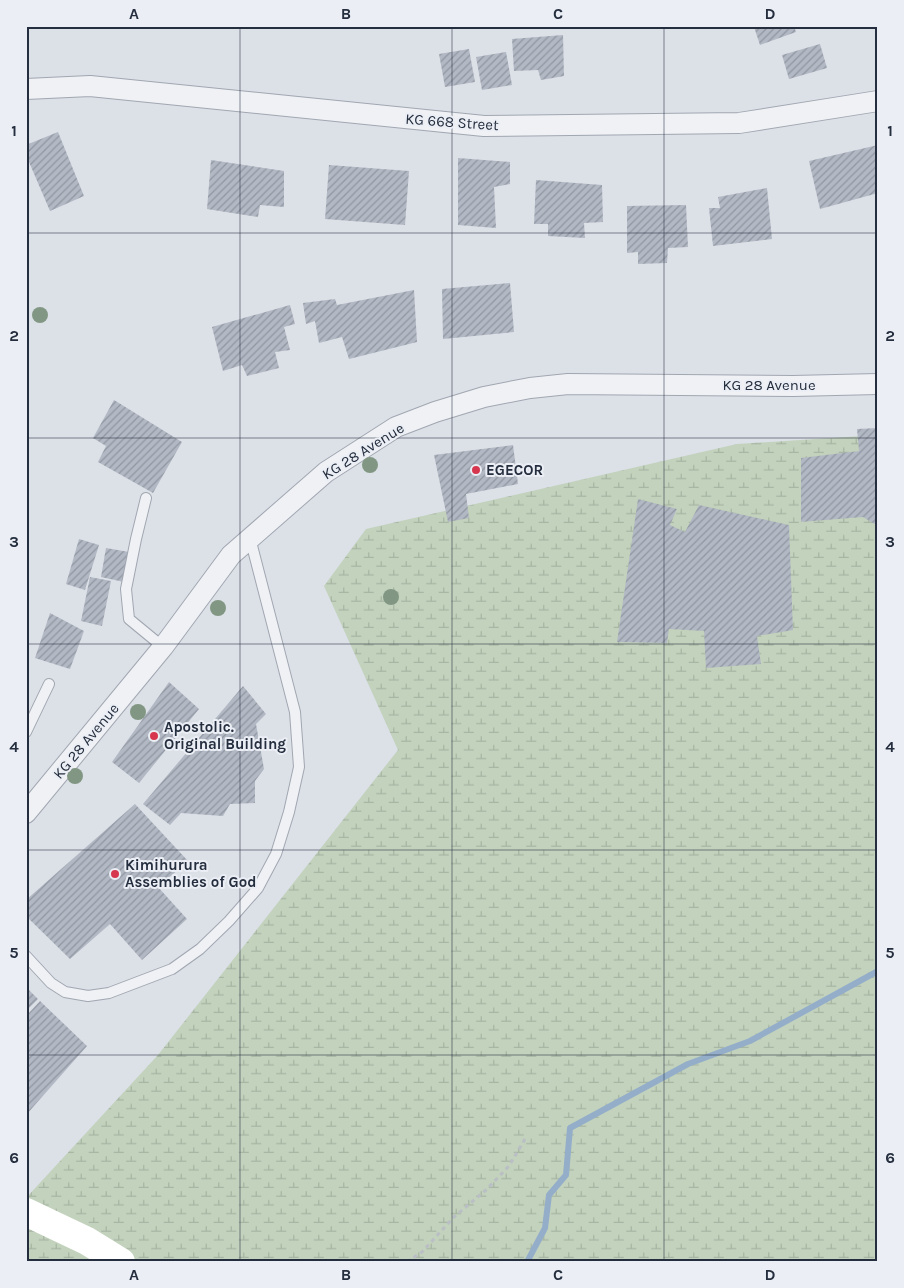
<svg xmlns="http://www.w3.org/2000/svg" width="904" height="1288" font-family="Karla,sans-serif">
<defs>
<pattern id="wetland-marsh" width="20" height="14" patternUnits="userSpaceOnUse" patternTransform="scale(1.25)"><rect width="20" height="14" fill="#c2d2bc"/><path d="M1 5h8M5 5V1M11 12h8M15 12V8" fill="none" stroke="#a7b5a3"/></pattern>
<pattern id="building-hatch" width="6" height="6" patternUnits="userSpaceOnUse" patternTransform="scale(1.25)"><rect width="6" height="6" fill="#b3b9c4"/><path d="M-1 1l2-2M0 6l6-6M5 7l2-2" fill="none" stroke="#9197a1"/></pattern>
</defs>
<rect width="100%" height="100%" fill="#dce0e7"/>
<path fill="url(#wetland-marsh)" d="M 878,435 L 878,1262 L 26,1262 L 26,1198 L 158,1055 L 398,750 L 324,586 L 366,529 L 737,444 Z"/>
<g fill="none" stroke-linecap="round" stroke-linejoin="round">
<path stroke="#94aeca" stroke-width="6" d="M 527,1262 L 545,1228 L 549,1195 L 566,1175 L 570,1128 L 688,1064 L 750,1041 L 878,971"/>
</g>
<path fill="url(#building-hatch)" d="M 756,26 L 794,26 L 796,32 L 760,45 L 754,27 Z
M 563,35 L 564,76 L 541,80 L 538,70 L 514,71 L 512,39 Z
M 820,44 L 827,68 L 789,79 L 782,55 Z
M 469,49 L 475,82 L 445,87 L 439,54 Z
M 506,52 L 512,85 L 482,90 L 476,57 Z
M 58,132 L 84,196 L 50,211 L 26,155 L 26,145 Z
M 878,145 L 878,193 L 820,209 L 809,161 Z
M 458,158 L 510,162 L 510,184 L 494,187 L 496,228 L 458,225 Z
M 211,160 L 284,171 L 284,207 L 260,205 L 258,217 L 207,209 Z
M 329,165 L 409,171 L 405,225 L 325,219 Z
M 536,180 L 602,185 L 603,222 L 584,223 L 585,238 L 548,236 L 548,224 L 534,224 Z
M 767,188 L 772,239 L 713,246 L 709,208 L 720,208 L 718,197 Z
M 686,205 L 688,247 L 668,248 L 667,263 L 638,264 L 638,252 L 627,253 L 627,206 Z
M 510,283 L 514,332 L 443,339 L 442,289 Z
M 414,290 L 417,342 L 349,359 L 342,337 L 319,343 L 315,321 L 306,324 L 303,303 L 335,299 L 337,305 Z
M 290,305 L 295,324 L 284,327 L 290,350 L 275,352 L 279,368 L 247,376 L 242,365 L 223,371 L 212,327 Z
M 114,400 L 182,442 L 153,493 L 98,462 L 106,446 L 93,438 Z
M 878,428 L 878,526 L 863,517 L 801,522 L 801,458 L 859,451 L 857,429 Z
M 513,445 L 518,484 L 466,494 L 469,518 L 448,522 L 434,455 Z
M 638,499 L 677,509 L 670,525 L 685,532 L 699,505 L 789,525 L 793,630 L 757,636 L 761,664 L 706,668 L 704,631 L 669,629 L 667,643 L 617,642 Z
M 79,539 L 99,545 L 85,590 L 66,584 Z
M 106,548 L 129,552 L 124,582 L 101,577 Z
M 90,577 L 111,581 L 102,626 L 81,621 Z
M 50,613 L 84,631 L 70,669 L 35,658 Z
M 169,682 L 199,709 L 139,783 L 112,762 Z
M 243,686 L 266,714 L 256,724 L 264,769 L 255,781 L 255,803 L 230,804 L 223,816 L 181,813 L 170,825 L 143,804 Z
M 135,804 L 188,861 L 158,887 L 187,919 L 142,960 L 110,924 L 70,959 L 26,916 L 26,900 Z
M 26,987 L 38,999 L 26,1011 Z
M 40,1001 L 87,1046 L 26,1115 L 26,1016 Z"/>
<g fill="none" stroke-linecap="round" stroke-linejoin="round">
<defs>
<path id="service" d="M 146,498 L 136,539 L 126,589 L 129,619 L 163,647
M 26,732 L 49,684
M 26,956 L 51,983 L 65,992 L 88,996 L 109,993 L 172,969 L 200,949 L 229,921 L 258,888 L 276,854 L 289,812 L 299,767 L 295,712 L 250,538"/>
<path id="minor" d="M 26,89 L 90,86 L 484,126 L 739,123 L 878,101
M 26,813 L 163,647 L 231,555 L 326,472 L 396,427 L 435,412 L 484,397 L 530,388 L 568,384 L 793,386 L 878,384"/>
</defs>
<use href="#service" stroke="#a1a7b1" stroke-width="12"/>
<use href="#minor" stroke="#a1a7b1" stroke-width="22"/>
<path stroke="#babec5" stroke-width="3" stroke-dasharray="4 4" stroke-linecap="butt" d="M 407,1262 L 422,1252 L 454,1217 L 486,1190 L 509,1166 L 525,1139"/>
<use href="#service" stroke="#eff1f5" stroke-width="10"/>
<use href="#minor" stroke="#eff1f5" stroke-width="20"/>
<path stroke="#fff" stroke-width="28" d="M 26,1212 L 87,1241 L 121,1262"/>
</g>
<g fill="#829783">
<circle cx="40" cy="315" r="8"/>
<circle cx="370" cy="465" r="8"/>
<circle cx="391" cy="597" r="8"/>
<circle cx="218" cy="608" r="8"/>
<circle cx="138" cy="712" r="8"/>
<circle cx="75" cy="776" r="8"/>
</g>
<path fill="none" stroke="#252e3e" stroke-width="1" stroke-opacity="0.55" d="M 240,26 L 240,1262M 452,26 L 452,1262M 664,26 L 664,1262M 26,233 L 878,233M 26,438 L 878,438M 26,644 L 878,644M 26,850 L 878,850M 26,1055 L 878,1055"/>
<g fill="#d6374e" stroke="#ebeff5" stroke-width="2">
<circle cx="476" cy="470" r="5"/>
<circle cx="154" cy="736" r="5"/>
<circle cx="115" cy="874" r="5"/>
</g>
<g text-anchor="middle" stroke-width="4" stroke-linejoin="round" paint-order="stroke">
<g font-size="15" fill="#252e3e" stroke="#ebeff5">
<text transform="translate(452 122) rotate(4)" y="5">KG 668 Street</text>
<text x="769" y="390">KG 28 Avenue</text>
<text transform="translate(363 451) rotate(-32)" y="5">KG 28 Avenue</text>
<text transform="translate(86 741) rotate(-50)" y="5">KG 28 Avenue</text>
</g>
<g font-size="15" font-weight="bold" fill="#252e3e" stroke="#ebeff5" text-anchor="start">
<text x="486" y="475">EGECOR</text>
<text x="164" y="732">Apostolic.<tspan x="164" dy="17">Original Building</tspan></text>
<text x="125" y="870">Kimihurura<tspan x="125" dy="17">Assemblies of God</tspan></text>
</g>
</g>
<rect width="904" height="1288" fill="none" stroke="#ebeff5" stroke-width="55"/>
<rect x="28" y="28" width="848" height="1232" fill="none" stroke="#252e3e" stroke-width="2"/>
<g font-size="16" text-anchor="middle" font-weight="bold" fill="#252e3e">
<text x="134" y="19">A</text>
<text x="346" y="19">B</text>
<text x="558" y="19">C</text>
<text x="770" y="19">D</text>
<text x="14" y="136">1</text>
<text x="890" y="136">1</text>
<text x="14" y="341">2</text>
<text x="890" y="341">2</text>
<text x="14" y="547">3</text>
<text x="890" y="547">3</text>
<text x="14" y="752">4</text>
<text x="890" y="752">4</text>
<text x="14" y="958">5</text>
<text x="890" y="958">5</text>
<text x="14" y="1163">6</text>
<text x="890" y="1163">6</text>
<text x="134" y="1280">A</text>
<text x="346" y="1280">B</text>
<text x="558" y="1280">C</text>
<text x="770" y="1280">D</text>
</g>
</svg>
